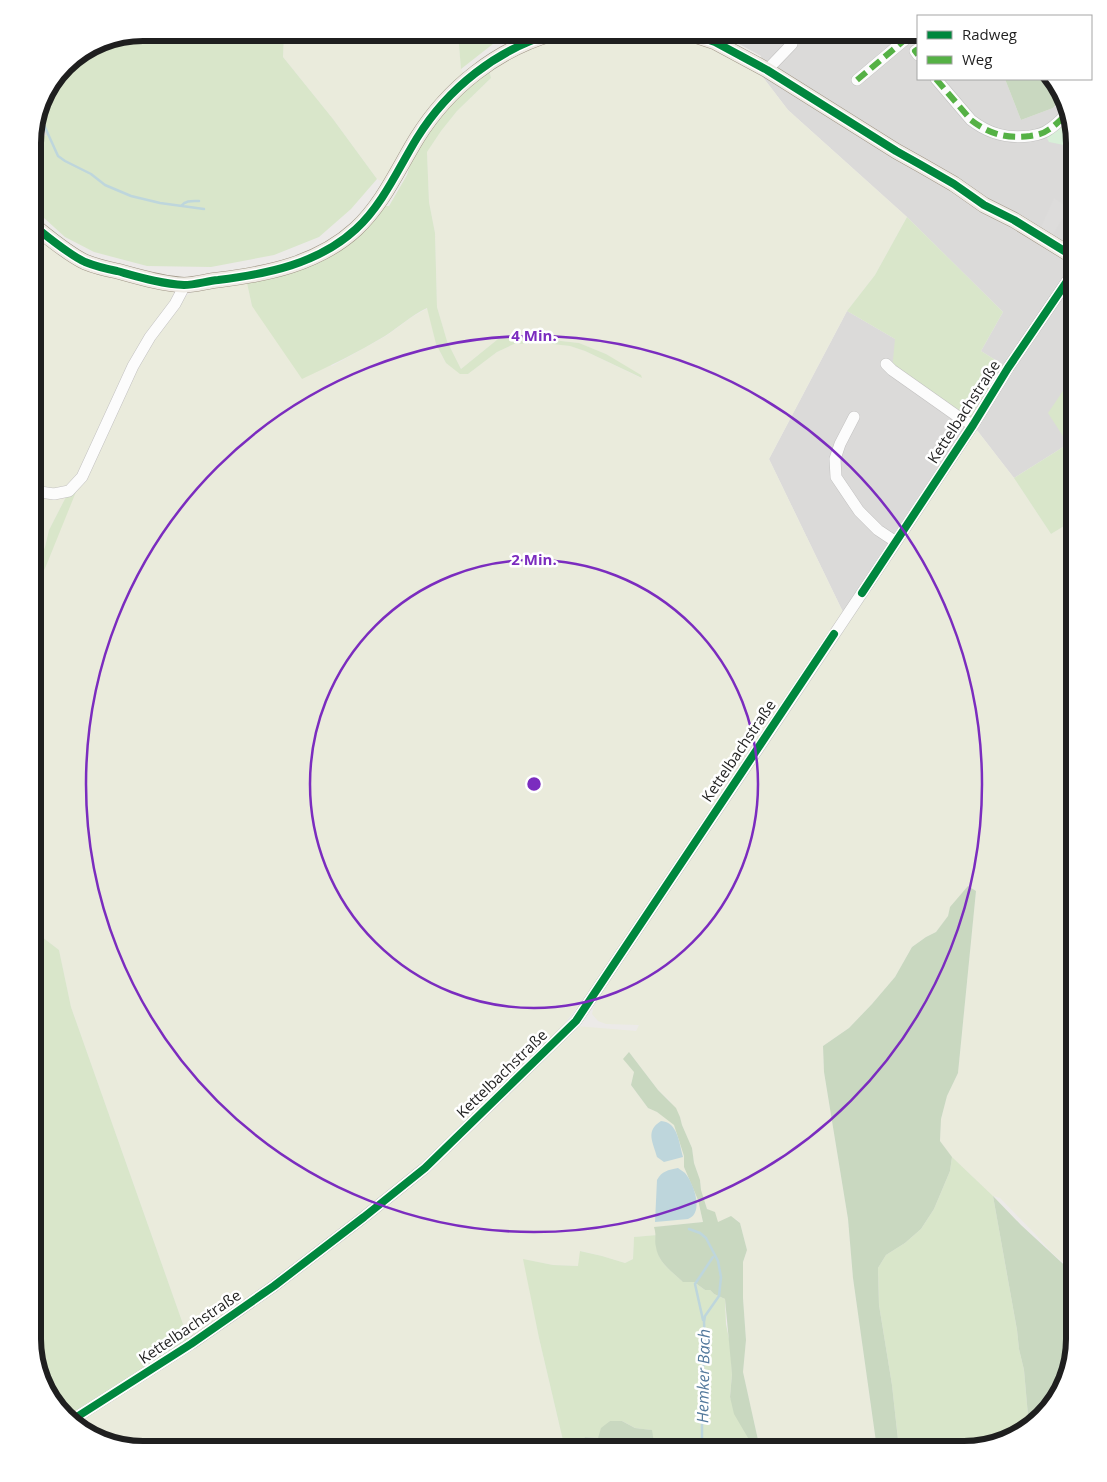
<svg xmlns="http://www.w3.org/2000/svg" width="1107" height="1482" font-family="'Open Sans',sans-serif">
<rect width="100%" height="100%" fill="#eceae8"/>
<path fill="#dbdad9" d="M 719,33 L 776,33 L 792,48 L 817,33 L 918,33 L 918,79 L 1005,79 L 1021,120 L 1053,108 L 1061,99 L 1074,144 L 1074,395 L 1067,385 L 1068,444 L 1014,478 L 973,425 L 843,612 L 769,459 L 847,311 L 895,339 L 1008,368 L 981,351 L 1003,312 L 907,217 L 788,110 L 762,76 L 761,56 Z
M 42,100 L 47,135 L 33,139 L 33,136 Z"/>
<path fill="#eaebdc" d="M 272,33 L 458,33 L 461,69 L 467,79 L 390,185 L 377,179 L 333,119 L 283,57 L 284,35 Z
M 579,33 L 664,33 L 688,39 L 711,47 L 737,60 L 762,76 L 788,110 L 907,217 L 875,275 L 847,311 L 769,459 L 843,612 L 674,868 L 587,994 L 565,1023 L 576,1026 L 636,1031 L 639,1025 L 606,1024 L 598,1021 L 592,1014 L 595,1002 L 976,429 L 1014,478 L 1051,534 L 1074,520 L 1074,1272 L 1051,1252 L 1037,1236 L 1000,1198 L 993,1196 L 952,1157 L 940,1141 L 941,1119 L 947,1096 L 958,1073 L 976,891 L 950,907 L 948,916 L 936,932 L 926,937 L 912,947 L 895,977 L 872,1004 L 849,1028 L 823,1046 L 824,1072 L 848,1219 L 853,1278 L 877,1449 L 760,1449 L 743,1372 L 746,1340 L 743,1298 L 743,1262 L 747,1250 L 740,1223 L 736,1219 L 718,1222 L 707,1209 L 701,1190 L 700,1180 L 694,1163 L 692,1148 L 682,1125 L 680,1117 L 669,1100 L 658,1090 L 629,1052 L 634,1072 L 631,1085 L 648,1108 L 657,1112 L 674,1124 L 684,1156 L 684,1167 L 698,1200 L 703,1222 L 655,1227 L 657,1235 L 634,1237 L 633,1259 L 625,1263 L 602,1256 L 581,1251 L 579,1266 L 553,1265 L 526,1260 L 529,1287 L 539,1338 L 565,1449 L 143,1449 L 88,1435 L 73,1420 L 191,1344 L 334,1234 L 189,1341 L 71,1007 L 59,950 L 33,930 L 33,594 L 46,566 L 69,491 L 49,530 L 45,547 L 33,572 L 33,225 L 56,243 L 172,290 L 175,295 L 152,335 L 187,295 L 195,291 L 207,281 L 247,283 L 252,306 L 332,366 L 386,336 L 412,317 L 428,308 L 436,344 L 446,363 L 468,374 L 497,352 L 514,344 L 543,343 L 570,346 L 585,351 L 641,378 L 606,354 L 579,343 L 551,340 L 498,339 L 461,369 L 447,341 L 437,307 L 435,233 L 429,202 L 427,152 L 441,131 L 457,111 L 491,78 L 489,70 L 504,59 L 549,40 Z"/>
<path fill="#d9e6ca" d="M 144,33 L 272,33 L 284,35 L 283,57 L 333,119 L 377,179 L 351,209 L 319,237 L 274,255 L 211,267 L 147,266 L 94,252 L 65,237 L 33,208 L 33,139 L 47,135 L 42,100 L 44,94 L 70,60 L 101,41 Z
M 458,33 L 507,33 L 461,69 Z
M 489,70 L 491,78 L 457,111 L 441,131 L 427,152 L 429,202 L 435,233 L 437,307 L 447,341 L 461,369 L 498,339 L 516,336 L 579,343 L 606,354 L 641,375 L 642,378 L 585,351 L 570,346 L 543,343 L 514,344 L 497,352 L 468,374 L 460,374 L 446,363 L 436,344 L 427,308 C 412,315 399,327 385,336 C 358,352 330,366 302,379 L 252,306 L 247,283 C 259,281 272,279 285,275 C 326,264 358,238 385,206 L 389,206 L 407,175 L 412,158 L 422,142 L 454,100 Z
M 907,217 L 1003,312 L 981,351 L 1008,368 L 973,425 L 892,370 L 895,339 L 847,311 L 875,275 Z
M 1067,385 L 1074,395 L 1074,520 L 1051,534 L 1014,478 L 1068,444 L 1048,413 Z
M 82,477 L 46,566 L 33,594 L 33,572 L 45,547 L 49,530 L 69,491 Z
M 33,930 L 59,950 L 71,1007 L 189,1341 L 71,1418 L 51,1400 L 33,1338 Z
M 952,1157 L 993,1196 L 1017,1330 L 1019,1349 L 1024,1370 L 1029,1427 L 1025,1431 L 964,1449 L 899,1449 L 892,1385 L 879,1305 L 878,1268 L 886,1255 L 905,1243 L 921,1229 L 934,1209 L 950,1171 Z
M 657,1235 C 654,1260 666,1266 682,1281 L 694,1282 L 705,1290 L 710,1290 L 714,1294 L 725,1299 L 726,1324 L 731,1349 L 732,1374 L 730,1397 L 751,1443 L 752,1449 L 655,1449 L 651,1430 L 635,1428 L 622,1421 L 610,1421 L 598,1438 L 585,1437 L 580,1442 L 576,1449 L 565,1449 L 539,1338 L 523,1259 L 553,1265 L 578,1266 L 580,1251 L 602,1256 L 625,1263 L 633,1259 L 634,1237 Z"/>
<path fill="#c9d8c0" d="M 1005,79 L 1052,79 L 1056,82 L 1061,99 L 1053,108 L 1021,120 Z
M 968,886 L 976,891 L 958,1073 L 947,1096 L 941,1119 L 940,1141 L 952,1157 L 950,1171 L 934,1209 L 921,1229 L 905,1243 L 886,1255 L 878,1268 L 879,1305 L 892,1385 L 899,1449 L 877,1449 L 853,1278 L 848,1219 L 824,1072 L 823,1046 L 849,1028 L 872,1004 L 895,977 L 912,947 L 926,937 L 936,932 L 948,916 L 950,907 Z
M 629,1052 L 658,1090 L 676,1108 L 680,1117 L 682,1125 L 692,1148 L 694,1163 L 700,1180 L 701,1190 L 707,1209 L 715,1212 L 718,1222 L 731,1216 L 740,1223 L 747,1250 L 743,1262 L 743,1298 L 746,1340 L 743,1372 L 760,1449 L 752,1449 L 751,1443 L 734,1414 L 730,1397 L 732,1374 L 725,1299 L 714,1294 L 710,1290 L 705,1290 L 694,1282 L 683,1282 C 672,1272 658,1262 656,1247 C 654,1240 657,1236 654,1227 L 703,1222 L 698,1200 L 684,1167 L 684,1156 L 674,1125 L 657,1112 L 648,1108 L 631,1085 L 634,1072 L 623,1059 Z
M 993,1196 L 1021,1225 L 1074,1274 L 1074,1339 L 1060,1394 L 1029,1427 L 1024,1370 L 1019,1349 L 1017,1330 Z
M 610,1421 L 622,1421 L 635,1428 L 652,1430 L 655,1449 L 576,1449 L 580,1442 L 585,1437 L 598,1438 L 601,1428 Z"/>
<path fill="#d8efd8" d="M 1067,117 L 1074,143 L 1064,145 L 1049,142 L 1045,135 Z"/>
<path fill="#dddcdb" d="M 1054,198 L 1069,208 L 1052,236 L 1042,230 L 1043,228 L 1041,227 Z"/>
<path fill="#bed6dc" d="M 661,1121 C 678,1122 679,1143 683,1157 L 664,1162 L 657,1157 C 653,1142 645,1131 661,1121 Z
M 678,1168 C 680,1170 683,1171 685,1173 C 693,1182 705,1213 688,1219 L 655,1222 L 657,1180 C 662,1171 668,1170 678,1168 Z"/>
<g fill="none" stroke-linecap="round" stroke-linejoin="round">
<path stroke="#bed6dc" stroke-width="2.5" d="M 39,114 L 58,156 L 65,161 L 91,174 L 105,185 L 131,196 L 160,203 L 204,209
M 181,206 C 186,200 192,201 199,201
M 689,1229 L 700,1233 L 706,1238 L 718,1261 L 721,1277 L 719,1296 L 705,1316 L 704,1322 L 705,1342 L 702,1380 L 702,1449
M 703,1320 L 695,1284 L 713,1257"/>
<defs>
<path id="minor" d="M 918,49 L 915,51 L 918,55
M 767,70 L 792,44 L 781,33
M 936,79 L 971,120 C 989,134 1007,139 1030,136 C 1036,135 1043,134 1048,130 C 1055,126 1060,120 1066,115
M 857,80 L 913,33
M 886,364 L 892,370 L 960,418 L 973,425
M 854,417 L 840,444 L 835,459 L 836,477 L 859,511 L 878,530 L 896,542
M 33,491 L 54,494 L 69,491 L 82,477 L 133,366 L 150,337 L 175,304 L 185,285
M 72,1420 L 191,1344 L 274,1286 L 364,1217 L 425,1168 L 576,1021 L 896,542 L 973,425 L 1008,368 L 1074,271"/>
<path id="major" d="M 688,33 L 715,42 L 767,70 L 896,151 L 921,165 L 954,184 L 984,205 L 1014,220 L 1074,257
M 33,225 C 48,237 68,254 85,262 C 95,266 107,269 117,271 C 139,277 162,284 184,285 C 195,285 207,281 218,280 C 267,274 318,264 356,229 C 383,204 398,169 417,138 C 448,88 497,49 554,33"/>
</defs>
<use href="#minor" stroke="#c2c1c0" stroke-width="12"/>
<use href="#major" stroke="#a09787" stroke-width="16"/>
<use href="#minor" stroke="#fcfcfc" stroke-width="11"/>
<use href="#major" stroke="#efebe5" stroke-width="15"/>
<path stroke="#55b145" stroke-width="6" stroke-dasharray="12 6" stroke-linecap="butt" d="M 918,49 L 915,51 L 918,55
M 936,79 L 971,120 C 989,134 1007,139 1030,136 C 1036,135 1043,134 1048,130 C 1055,126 1060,120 1066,115
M 857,80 L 913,33"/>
<defs>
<path id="cycleway" d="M 688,33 L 715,42 L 767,70 L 896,151 L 921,165 L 954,184 L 984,205 L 1014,220 L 1074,257
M 33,225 C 48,237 68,254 85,262 C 95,266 107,269 117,271 C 139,277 162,284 184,285 C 195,285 207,281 218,280 C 267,274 318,264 356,229 C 383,204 398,169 417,138 C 448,88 497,49 554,33
M 862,593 L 973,425 L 1008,368 L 1074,271
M 72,1420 L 191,1344 L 274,1286 L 364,1217 L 425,1168 L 576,1021 L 834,634"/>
</defs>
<use href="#cycleway" stroke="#fff" stroke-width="11"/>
<use href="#cycleway" stroke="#00873e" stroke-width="8"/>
</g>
<g fill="none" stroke="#7b2cbf" stroke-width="2.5">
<circle cx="534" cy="784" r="224"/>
<circle cx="534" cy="784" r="448"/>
</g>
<g text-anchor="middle" stroke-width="5" stroke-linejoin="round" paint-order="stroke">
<g font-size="15" fill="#1f1f1f" stroke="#fff">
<text transform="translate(964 412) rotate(-57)" y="5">Kettelbachstraße</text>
<text transform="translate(739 751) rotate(-56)" y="5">Kettelbachstraße</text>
<text transform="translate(502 1074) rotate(-44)" y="5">Kettelbachstraße</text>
<text transform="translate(190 1327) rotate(-34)" y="5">Kettelbachstraße</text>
</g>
<g font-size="16" font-style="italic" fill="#53799c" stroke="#fff">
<text transform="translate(703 1376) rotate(-89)" y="6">Hemker Bach</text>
</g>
</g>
<path d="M0 0H1107V1482H0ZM143 41H964A102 102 0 0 1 1066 143V1339A102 102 0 0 1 964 1441H143A102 102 0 0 1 41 1339V143A102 102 0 0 1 143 41Z" fill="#fff" fill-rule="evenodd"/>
<path fill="none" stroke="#1f1f1f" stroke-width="6" d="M143 41H964A102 102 0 0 1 1066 143V1339A102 102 0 0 1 964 1441H143A102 102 0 0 1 41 1339V143A102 102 0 0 1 143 41Z"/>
<circle cx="534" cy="784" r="8" fill="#7b2cbf" stroke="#fff" stroke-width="2.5"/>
<g font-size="15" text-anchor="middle" font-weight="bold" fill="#7b2cbf" stroke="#fff" stroke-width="5" stroke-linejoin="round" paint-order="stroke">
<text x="534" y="341">4 Min.</text>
<text x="534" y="565">2 Min.</text>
</g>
<rect x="917" y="15" width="175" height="65" fill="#ffffff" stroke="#a5a5a5"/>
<rect x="927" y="31" width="25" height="8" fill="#00873e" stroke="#a5a5a5"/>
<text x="962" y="40" font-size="15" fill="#1f1f1f">Radweg</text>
<rect x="927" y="56" width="25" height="8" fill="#55b145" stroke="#a5a5a5"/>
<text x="962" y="65" font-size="15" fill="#1f1f1f">Weg</text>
</svg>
